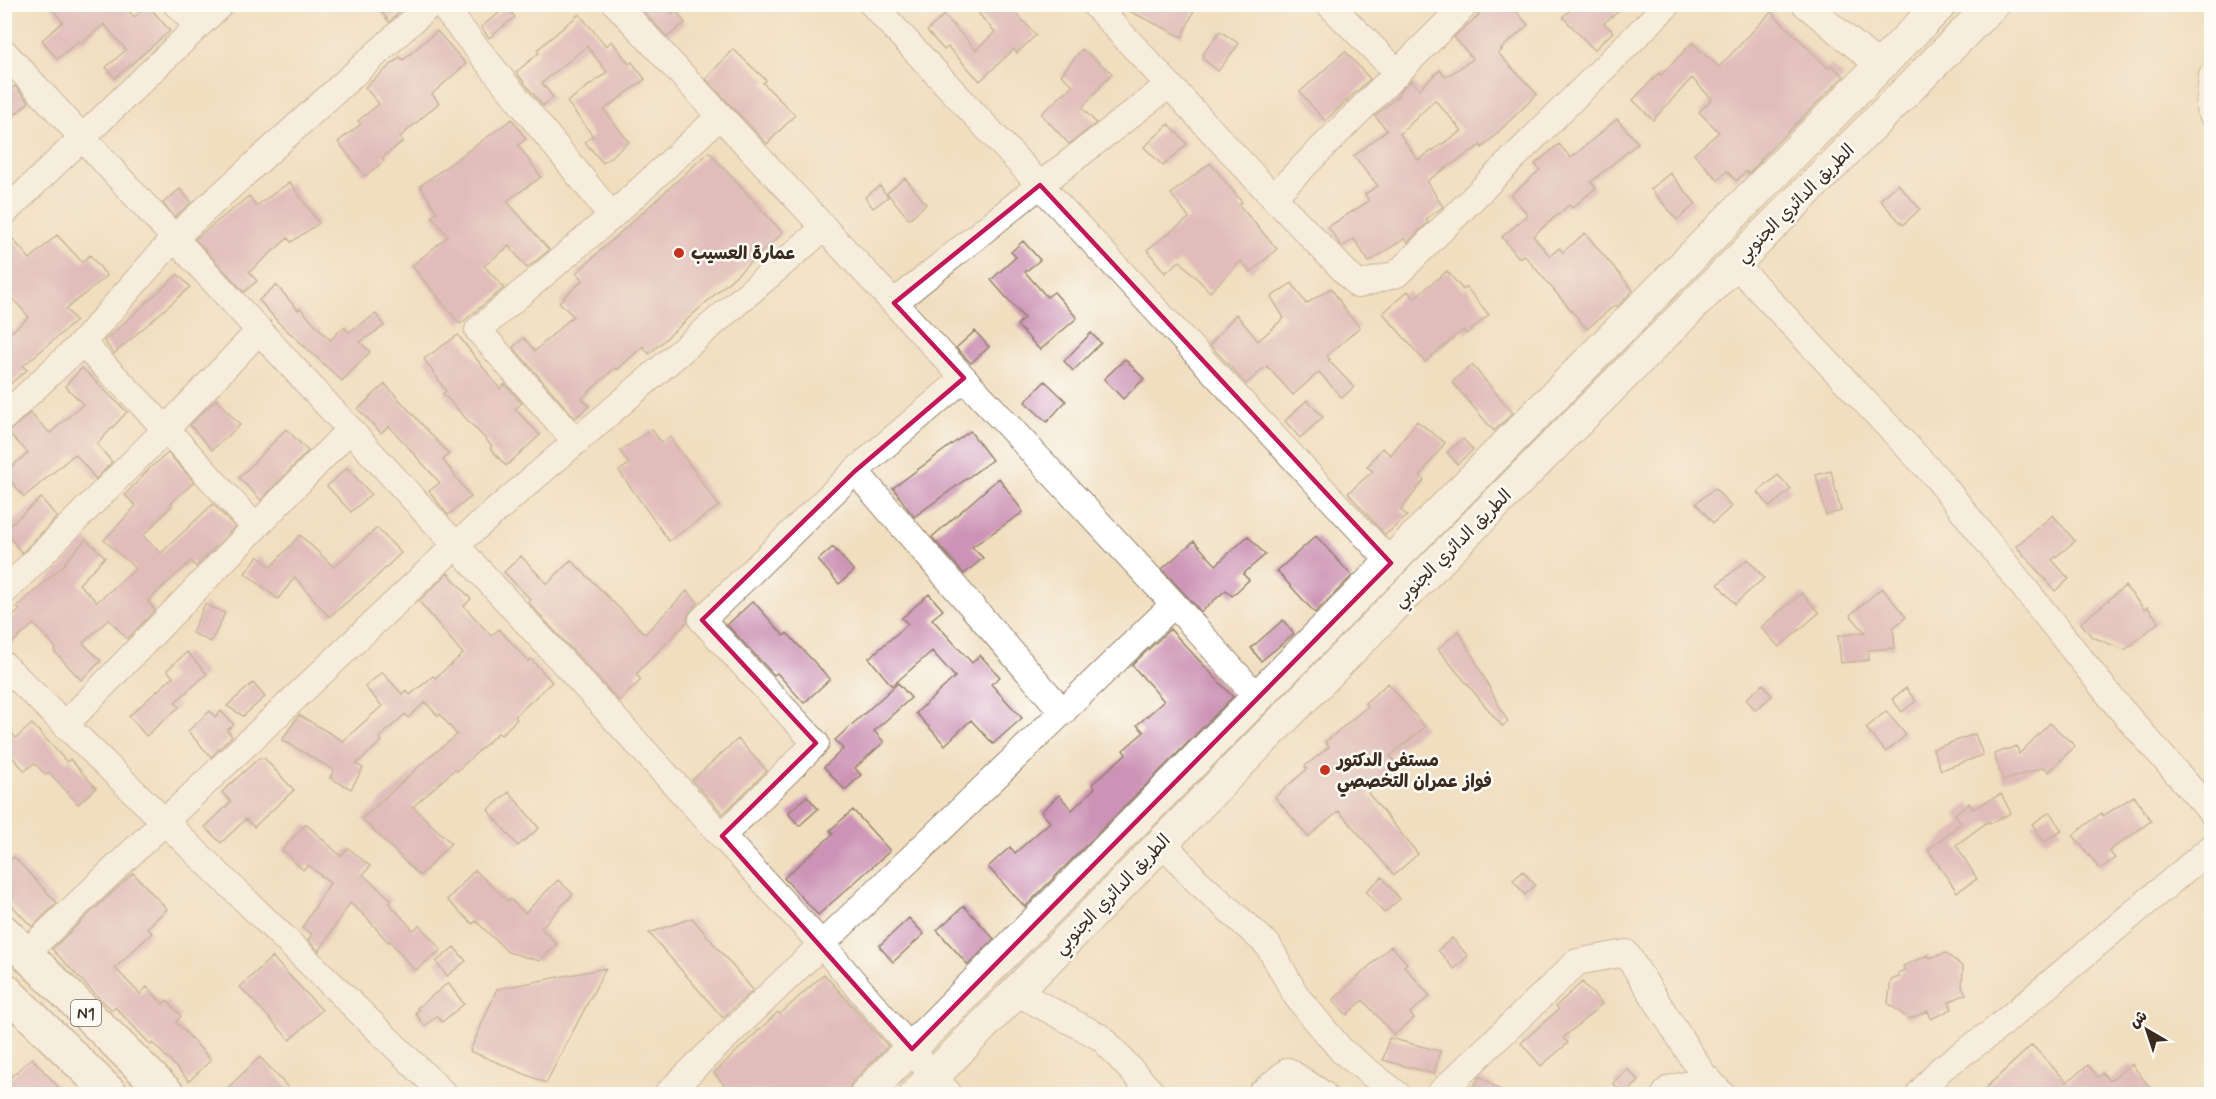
<svg xmlns="http://www.w3.org/2000/svg" width="2216" height="1099" font-family="Mynerve,'Playpen Sans Arabic',sans-serif">
<rect width="100%" height="100%" fill="#fdfcf7"/>
<filter id="ink" filterUnits="userSpaceOnUse"><feTurbulence type="fractalNoise" baseFrequency=".0167" numOctaves="2"/><feDisplacementMap in="SourceGraphic" scale="12" xChannelSelector="R" yChannelSelector="G"/><feConvolveMatrix kernelMatrix="1 2 1 2 8 2 1 2 1" color-interpolation-filters="sRGB"/></filter>
<filter id="wash" filterUnits="userSpaceOnUse"><feTurbulence type="fractalNoise" baseFrequency=".008" numOctaves="4" result="noise"/><feDisplacementMap in="SourceGraphic" scale="24" xChannelSelector="R" yChannelSelector="G"/><feGaussianBlur stdDeviation="1.35" result="paint"/><feColorMatrix in="noise" values="0 0 0 0 0 0 0 0 0 0 0 0 0 0 0 0 0 1.4 0 .05"/><feComposite in="paint" operator="in"/></filter>
<g filter="url(#wash)">
<rect width="100%" height="100%" fill="#f0debf"/>
<g id="blocks">
<path fill="#cc93b6" fill-rule="evenodd" d="M 48,4 L 123,4 L 134,17 L 148,5 L 170,31 L 115,78 L 106,67 L 126,50 L 104,24 L 82,43 L 79,41 L 57,59 L 42,40 L 63,22 Z
M 375,4 L 408,4 L 389,22 Z
M 637,4 L 665,4 L 672,14 L 676,11 L 685,23 L 667,37 Z
M 989,4 L 1025,4 L 1016,13 L 1036,35 L 1017,53 L 1014,49 L 980,81 L 948,47 L 944,50 L 927,31 L 944,15 L 976,50 L 995,32 L 979,14 Z
M 1115,4 L 1197,4 L 1182,37 Z
M 1481,4 L 1510,4 L 1528,25 L 1501,49 L 1502,50 L 1498,53 L 1537,94 L 1482,148 L 1481,145 L 1427,181 L 1443,207 L 1426,219 L 1428,222 L 1408,242 L 1405,238 L 1369,262 L 1354,239 L 1342,247 L 1328,227 L 1369,201 L 1365,194 L 1378,186 L 1354,156 L 1387,130 L 1375,116 L 1399,95 L 1398,93 L 1411,80 L 1419,89 L 1440,70 L 1446,77 L 1473,59 L 1454,37 L 1479,15 L 1477,13 ZM 1435,100 L 1462,131 L 1418,160 L 1400,134 Z
M 1576,4 L 1628,4 L 1604,23 L 1613,32 L 1594,50 L 1563,17 Z
M 507,7 L 515,17 L 489,38 L 481,27 Z
M 1771,12 L 1828,68 L 1831,65 L 1844,76 L 1760,160 L 1761,161 L 1748,174 L 1746,171 L 1736,181 L 1727,171 L 1718,180 L 1694,154 L 1719,132 L 1699,112 L 1712,99 L 1692,78 L 1653,120 L 1633,100 L 1659,73 L 1661,75 L 1692,43 L 1719,67 Z
M 579,14 L 606,46 L 612,41 L 629,64 L 632,62 L 645,79 L 604,110 L 629,142 L 603,163 L 585,142 L 593,136 L 567,102 L 607,72 L 587,46 L 542,83 L 553,97 L 543,106 L 516,72 L 539,53 L 537,50 Z
M 437,31 L 466,64 L 432,94 L 439,103 L 400,137 L 403,141 L 382,158 L 384,161 L 365,176 L 338,142 L 361,124 L 358,121 L 379,104 L 365,87 L 400,57 L 403,60 Z
M 1220,31 L 1239,44 L 1218,71 L 1203,59 L 1203,54 Z
M 733,49 L 766,80 L 763,83 L 795,115 L 767,144 L 706,79 Z
M 1082,49 L 1112,73 L 1082,108 L 1096,123 L 1069,144 L 1041,114 L 1073,85 L 1061,75 Z
M 1345,51 L 1370,79 L 1325,121 L 1300,92 Z
M 15,86 L 29,102 L 4,124 L 4,95 Z
M 512,119 L 526,139 L 518,145 L 541,177 L 507,201 L 549,250 L 527,268 L 509,246 L 484,266 L 504,288 L 460,324 L 412,266 L 448,236 L 432,216 L 437,212 L 420,186 Z
M 1617,119 L 1638,143 L 1591,182 L 1596,188 L 1572,208 L 1569,205 L 1533,236 L 1550,256 L 1559,248 L 1563,252 L 1585,233 L 1633,290 L 1617,307 L 1615,305 L 1587,329 L 1524,255 L 1519,258 L 1502,237 L 1528,215 L 1511,195 L 1540,170 L 1535,164 L 1559,144 L 1571,158 Z
M 1169,124 L 1187,144 L 1163,166 L 1144,147 Z
M 709,152 L 783,233 L 649,354 L 643,346 L 617,370 L 615,368 L 582,398 L 589,406 L 575,418 L 513,347 L 524,338 L 535,351 L 573,316 L 559,302 L 583,280 L 576,273 Z
M 1210,163 L 1242,202 L 1239,205 L 1277,249 L 1251,272 L 1241,261 L 1210,292 L 1180,261 L 1165,273 L 1147,250 L 1189,218 L 1171,194 Z
M 1670,173 L 1696,204 L 1677,220 L 1651,189 Z
M 905,178 L 926,204 L 909,219 L 887,193 Z
M 290,182 L 319,223 L 291,242 L 288,238 L 249,272 L 257,281 L 244,292 L 195,239 L 249,196 L 256,206 Z
M 1898,184 L 1920,209 L 1903,225 L 1880,200 Z
M 880,186 L 888,197 L 873,208 L 865,197 Z
M 180,189 L 191,202 L 175,217 L 163,203 Z
M 4,229 L 30,259 L 57,235 L 82,262 L 90,255 L 107,276 L 66,309 L 76,321 L 23,366 L 27,370 L 4,389 L 4,338 L 29,317 L 4,289 Z
M 1023,241 L 1040,260 L 1025,272 L 1047,297 L 1054,292 L 1077,318 L 1040,350 L 1017,325 L 1024,318 L 991,280 L 1016,257 L 1011,252 Z
M 1447,271 L 1463,290 L 1466,287 L 1489,315 L 1466,334 L 1463,330 L 1425,362 L 1383,313 L 1408,291 L 1414,298 Z
M 178,274 L 190,287 L 114,354 L 104,341 Z
M 1292,283 L 1306,304 L 1331,288 L 1348,314 L 1360,327 L 1327,356 L 1330,359 L 1328,360 L 1354,387 L 1342,398 L 1319,372 L 1293,395 L 1267,366 L 1246,384 L 1210,345 L 1236,314 L 1258,341 L 1284,318 L 1271,297 Z
M 276,285 L 298,310 L 300,308 L 330,340 L 344,327 L 349,332 L 376,314 L 384,326 L 360,342 L 370,352 L 342,381 L 278,322 L 259,300 Z
M 975,331 L 989,347 L 971,363 L 956,348 Z
M 1091,333 L 1101,343 L 1073,371 L 1064,361 Z
M 458,335 L 500,389 L 505,384 L 522,403 L 515,409 L 540,435 L 506,466 L 490,448 L 492,446 L 443,394 L 446,391 L 424,359 Z
M 1125,359 L 1144,379 L 1123,399 L 1104,379 Z
M 1472,365 L 1513,413 L 1494,431 L 1452,382 Z
M 82,368 L 127,412 L 97,444 L 112,462 L 96,479 L 75,454 L 24,497 L 4,473 L 28,453 L 8,432 L 30,413 L 50,433 L 83,404 L 65,386 Z
M 1045,381 L 1066,401 L 1047,422 L 1025,402 Z
M 385,384 L 449,454 L 443,460 L 471,497 L 448,515 L 429,491 L 440,483 L 389,426 L 381,433 L 358,409 Z
M 216,399 L 240,425 L 212,450 L 190,425 Z
M 1307,400 L 1323,417 L 1300,438 L 1285,421 Z
M 1417,421 L 1445,443 L 1420,476 L 1424,480 L 1401,510 L 1407,516 L 1385,535 L 1348,493 L 1373,471 L 1367,467 L 1382,448 L 1391,455 Z
M 286,429 L 308,451 L 261,500 L 239,478 Z
M 652,429 L 661,443 L 670,437 L 719,506 L 669,541 L 619,471 L 629,464 L 620,451 Z
M 970,431 L 992,460 L 914,517 L 893,488 Z
M 1463,439 L 1473,450 L 1457,464 L 1447,452 Z
M 168,453 L 194,482 L 171,503 L 172,505 L 143,536 L 161,553 L 213,504 L 235,527 L 196,567 L 191,561 L 148,601 L 155,610 L 127,639 L 109,619 L 83,643 L 101,661 L 81,680 L 54,651 L 56,648 L 34,624 L 4,650 L 4,624 L 20,610 L 17,607 L 66,563 L 65,562 L 86,539 L 105,557 L 79,584 L 97,602 L 136,569 L 104,540 L 136,506 L 125,495 L 150,468 Z
M 347,468 L 371,494 L 351,512 L 327,486 Z
M 1831,471 L 1841,511 L 1826,515 L 1816,475 Z
M 1778,475 L 1791,489 L 1770,507 L 1758,492 Z
M 999,478 L 1023,512 L 972,547 L 983,558 L 964,574 L 932,537 Z
M 1715,488 L 1731,507 L 1713,523 L 1696,503 Z
M 41,498 L 57,517 L 22,553 L 4,530 Z
M 2053,515 L 2075,541 L 2052,560 L 2069,579 L 2055,591 L 2016,546 Z
M 377,528 L 401,553 L 370,583 L 329,617 L 295,577 L 278,599 L 245,573 L 258,556 L 271,567 L 300,535 L 334,567 Z
M 1248,536 L 1265,555 L 1243,574 L 1249,580 L 1232,596 L 1226,590 L 1201,612 L 1162,569 L 1194,541 L 1216,565 Z
M 1316,536 L 1352,576 L 1315,613 L 1277,571 Z
M 833,547 L 854,571 L 839,584 L 818,560 Z
M 521,556 L 547,584 L 571,560 L 645,634 L 687,591 L 698,602 L 688,615 L 687,622 L 636,674 L 641,680 L 619,701 L 528,602 L 530,599 L 504,572 Z
M 1748,559 L 1764,578 L 1735,604 L 1718,584 Z
M 448,573 L 471,599 L 464,606 L 491,636 L 499,629 L 528,661 L 531,659 L 552,682 L 515,716 L 517,719 L 501,735 L 498,733 L 457,771 L 455,769 L 413,807 L 451,843 L 420,876 L 362,819 L 427,759 L 457,735 L 440,714 L 438,716 L 425,702 L 408,718 L 405,714 L 379,738 L 382,741 L 356,764 L 363,768 L 351,789 L 330,778 L 334,770 L 282,740 L 299,715 L 343,741 L 382,706 L 365,687 L 382,672 L 402,694 L 406,690 L 410,695 L 433,676 L 435,678 L 463,654 L 419,601 Z
M 2125,586 L 2144,609 L 2147,607 L 2159,622 L 2125,650 L 2092,637 L 2081,623 Z
M 1882,588 L 1906,617 L 1893,628 L 1895,648 L 1868,650 L 1869,660 L 1841,663 L 1838,636 L 1865,632 L 1850,615 Z
M 1802,593 L 1819,613 L 1779,647 L 1761,627 Z
M 929,594 L 943,610 L 932,619 L 972,663 L 980,655 L 1000,677 L 991,684 L 1022,718 L 993,744 L 971,720 L 945,745 L 916,713 L 955,677 L 932,651 L 892,686 L 869,658 L 908,624 L 902,618 Z
M 753,601 L 784,636 L 787,633 L 830,679 L 804,703 L 777,673 L 774,675 L 727,625 Z
M 205,604 L 225,613 L 211,642 L 192,633 Z
M 1283,620 L 1294,634 L 1261,661 L 1251,648 Z
M 1170,629 L 1233,697 L 1025,907 L 988,867 L 1010,847 L 1015,853 L 1050,822 L 1041,812 L 1059,795 L 1072,810 L 1095,788 L 1092,784 L 1126,754 L 1123,750 L 1144,732 L 1137,725 L 1164,701 L 1132,665 Z
M 1459,631 L 1508,722 L 1502,726 L 1438,649 Z
M 187,652 L 207,674 L 175,702 L 179,707 L 146,736 L 129,716 L 173,677 L 167,670 Z
M 253,683 L 265,697 L 243,716 L 227,706 Z
M 898,683 L 911,698 L 874,731 L 884,742 L 855,768 L 861,775 L 845,790 L 824,767 L 843,749 L 835,740 Z
M 1388,683 L 1425,727 L 1390,756 L 1399,767 L 1368,793 L 1418,854 L 1394,875 L 1339,811 L 1308,837 L 1275,797 L 1307,769 L 1305,766 L 1329,747 L 1325,742 L 1368,706 L 1365,703 Z
M 1763,684 L 1772,696 L 1755,710 L 1746,699 Z
M 1906,688 L 1916,701 L 1902,712 L 1892,699 Z
M 210,711 L 215,717 L 221,711 L 234,725 L 227,730 L 232,736 L 211,757 L 188,731 Z
M 1886,711 L 1906,735 L 1886,752 L 1866,728 Z
M 2050,723 L 2075,746 L 2049,772 L 2044,767 L 2003,781 L 1994,754 L 2017,746 L 2019,754 Z
M 32,724 L 67,762 L 70,759 L 96,788 L 78,804 L 49,772 L 46,775 L 34,763 L 25,771 L 4,748 L 4,725 L 16,738 Z
M 1975,734 L 1983,755 L 1941,770 L 1933,749 Z
M 738,739 L 767,771 L 723,814 L 692,780 Z
M 259,758 L 264,758 L 294,790 L 254,827 L 246,819 L 221,843 L 205,827 L 231,802 L 222,792 Z
M 509,792 L 539,828 L 518,846 L 488,810 Z
M 2001,794 L 2011,813 L 1990,824 L 1989,821 L 1956,845 L 1977,879 L 1957,892 L 1928,850 L 1961,823 L 1955,814 L 1969,803 L 1973,809 Z
M 807,796 L 818,809 L 799,826 L 788,813 Z
M 2134,796 L 2151,821 L 2109,851 L 2115,858 L 2100,869 L 2073,835 L 2101,813 L 2103,816 Z
M 853,810 L 890,851 L 818,915 L 784,878 L 833,834 L 830,830 Z
M 2050,812 L 2062,831 L 2044,842 L 2032,824 Z
M 306,824 L 341,856 L 348,848 L 370,866 L 363,875 L 392,900 L 389,903 L 413,930 L 420,925 L 441,950 L 415,971 L 390,941 L 388,942 L 367,918 L 350,903 L 319,951 L 308,940 L 312,934 L 302,928 L 330,883 L 308,865 L 303,870 L 282,850 Z
M 14,857 L 57,903 L 32,927 L 4,897 L 4,865 Z
M 475,870 L 508,901 L 510,899 L 525,913 L 558,880 L 573,894 L 541,928 L 557,944 L 540,961 L 508,952 L 476,921 L 473,924 L 447,900 Z
M 1523,871 L 1535,885 L 1525,895 L 1513,880 Z
M 133,873 L 167,909 L 147,928 L 152,933 L 115,968 L 140,994 L 147,987 L 163,1004 L 167,1000 L 181,1016 L 176,1022 L 211,1060 L 189,1081 L 153,1043 L 151,1045 L 115,1007 L 112,1010 L 91,990 L 52,949 Z
M 1382,877 L 1400,899 L 1384,913 L 1366,891 Z
M 964,906 L 994,939 L 968,965 L 937,930 Z
M 692,918 L 753,990 L 723,1018 L 649,933 Z
M 909,918 L 924,934 L 893,962 L 879,946 Z
M 1452,938 L 1468,956 L 1454,969 L 1438,950 Z
M 1391,946 L 1407,963 L 1404,966 L 1430,996 L 1410,1013 L 1414,1018 L 1394,1035 L 1363,1000 L 1347,1015 L 1333,1000 Z
M 454,947 L 466,961 L 447,976 L 436,962 Z
M 1946,953 L 1963,967 L 1962,987 L 1966,994 L 1949,1002 L 1952,1009 L 1931,1019 L 1928,1011 L 1909,1019 L 1888,1003 L 1891,980 L 1899,977 L 1898,973 L 1905,970 L 1903,966 L 1928,955 L 1930,958 Z
M 272,957 L 322,1010 L 290,1040 L 240,987 Z
M 606,968 L 546,1083 L 470,1051 L 497,989 Z
M 824,974 L 888,1046 L 853,1081 L 849,1089 L 849,1095 L 733,1095 L 714,1073 L 778,1012 L 780,1014 Z
M 1582,982 L 1602,1004 L 1563,1038 L 1568,1043 L 1541,1066 L 1521,1043 L 1559,1009 L 1556,1006 Z
M 448,983 L 464,1004 L 442,1022 L 437,1016 L 425,1026 L 415,1013 L 419,1010 L 417,1008 Z
M 1389,1038 L 1440,1051 L 1434,1074 L 1383,1060 Z
M 2032,1045 L 2067,1082 L 2088,1065 L 2098,1077 L 2103,1073 L 2109,1081 L 2132,1064 L 2155,1095 L 1978,1095 Z
M 260,1057 L 295,1095 L 220,1095 Z
M 32,1058 L 59,1088 L 51,1095 L 11,1095 L 4,1088 L 4,1083 Z
M 1627,1069 L 1639,1081 L 1625,1095 L 1613,1083 Z
M 1480,1076 L 1507,1095 L 1468,1095 Z"/>
</g>
</g>
<g filter="url(#ink)">
<use href="#blocks" fill-opacity="0" stroke="#96846e" stroke-width="1.5"/>
<g fill="none" stroke-linecap="round" stroke-linejoin="round">
<defs>
<path id="minor" d="M 176,4 L 198,26
M 441,4 L 612,216 L 478,330 L 576,442
M 616,4 L 1174,604 L 1258,698
M 872,4 L 1391,563
M 1094,4 L 1273,197 L 1358,285 L 1397,274 L 1668,4
M 1329,4 L 1398,73
M 1805,4 L 1880,66
M 4,52 L 823,946 L 949,1094
M 2212,76 L 2209,108 L 2212,114
M 1273,197 L 1466,4
M 4,213 L 221,4
M 612,216 L 720,116
M 1735,264 L 1937,478 L 2118,706 L 2212,813
M 894,303 L 1040,185 L 1169,85
M 82,343 L 166,429 L 255,527
M 964,378 L 855,471 L 1063,712
M 4,417 L 82,343 L 175,237 L 431,4
M 4,592 L 166,429 L 260,330
M 4,665 L 444,1094
M 66,724 L 350,429
M 722,836 L 816,743 L 702,620 L 855,471
M 1163,842 L 1196,880 L 1268,945 L 1297,997 L 1342,1051 L 1397,1094
M 26,953 L 456,545 L 824,228
M 1016,992 L 1102,1038 L 1153,1094
M 667,1094 L 1174,604
M 1260,1094 L 1288,1071 L 1323,1094
M 1439,1094 L 1577,962 L 1626,953 L 1706,1079
M 1665,1094 L 1669,1089 L 1708,1079 L 1722,1094
M 1919,1094 L 1941,1069 L 1991,1033 L 2212,847"/>
<path id="major" d="M 866,1094 L 1941,4
M 916,1094 L 1405,595 L 1993,4"/>
<path id="highway" d="M 4,932 L 168,1094
M 4,989 L 111,1094"/>
</defs>
<use href="#minor" stroke="#96846e" stroke-width="28"/>
<use href="#major" stroke="#96846e" stroke-width="34"/>
<use href="#highway" stroke="#96846e" stroke-width="36"/>
<use href="#minor" stroke="#fff" stroke-width="26"/>
<use href="#major" stroke="#fff" stroke-width="32"/>
<use href="#highway" stroke="#fff" stroke-width="33"/>
</g>
</g>
<path d="M0 0H2216V1099H0ZM 1040,185 L 1391,563 L 912,1049 L 722,836 L 816,743 L 702,620 L 855,471 L 964,378 L 894,303 Z" fill="#f0debf" fill-opacity=".55" fill-rule="evenodd"/>
<path fill="none" stroke="#c2185b" stroke-width="4.5" stroke-linejoin="round" d="M 1040,185 L 1391,563 L 912,1049 L 722,836 L 816,743 L 702,620 L 855,471 L 964,378 L 894,303 Z"/>
<g fill="#c8321e" stroke="#fdfcf7" stroke-width="2">
<circle cx="679" cy="253" r="6"/>
<circle cx="1325" cy="770" r="6"/>
</g>
<g text-anchor="middle" stroke-width="5" stroke-linejoin="round" paint-order="stroke">
<rect fill="#fdfcf7" stroke="#75695f" stroke-width="1.5" x="71" y="1000" width="30" height="26" rx="4.5"/>
<g font-size="16" font-weight="bold" fill="#3b2a1e">
<text x="86" y="1019">N1</text>
</g>
<g font-size="18" fill="#3b2a1e" stroke="#fdfcf7">
<text transform="translate(1795 203) rotate(-45)" y="6">الطريق الدائري الجنوبي</text>
<text transform="translate(1452 548) rotate(-45)" y="6">الطريق الدائري الجنوبي</text>
<text transform="translate(1112 894) rotate(-46)" y="6">الطريق الدائري الجنوبي</text>
</g>
<g font-size="18" font-weight="bold" fill="#3b2a1e" stroke="#fdfcf7" text-anchor="start">
<text x="691" y="259">عمارة العسيب</text>
<text x="1337" y="766">مستفى الدكتور<tspan x="1337" dy="21">فواز عمران التخصصي</tspan></text>
</g>
</g>
<rect width="2216" height="1099" fill="none" stroke="#fdfcf7" stroke-width="24"/>
<g transform="translate(2147 1030) rotate(321)" stroke="#fdfcf7" stroke-width="4.5" paint-order="stroke">
<path d="M0-4.5L10 22L0 15L-10 22Z" fill="#3b2a1e"/>
<text y="-9" font-size="16" font-weight="bold" text-anchor="middle" fill="#3b2a1e">ش</text>
</g>
</svg>
